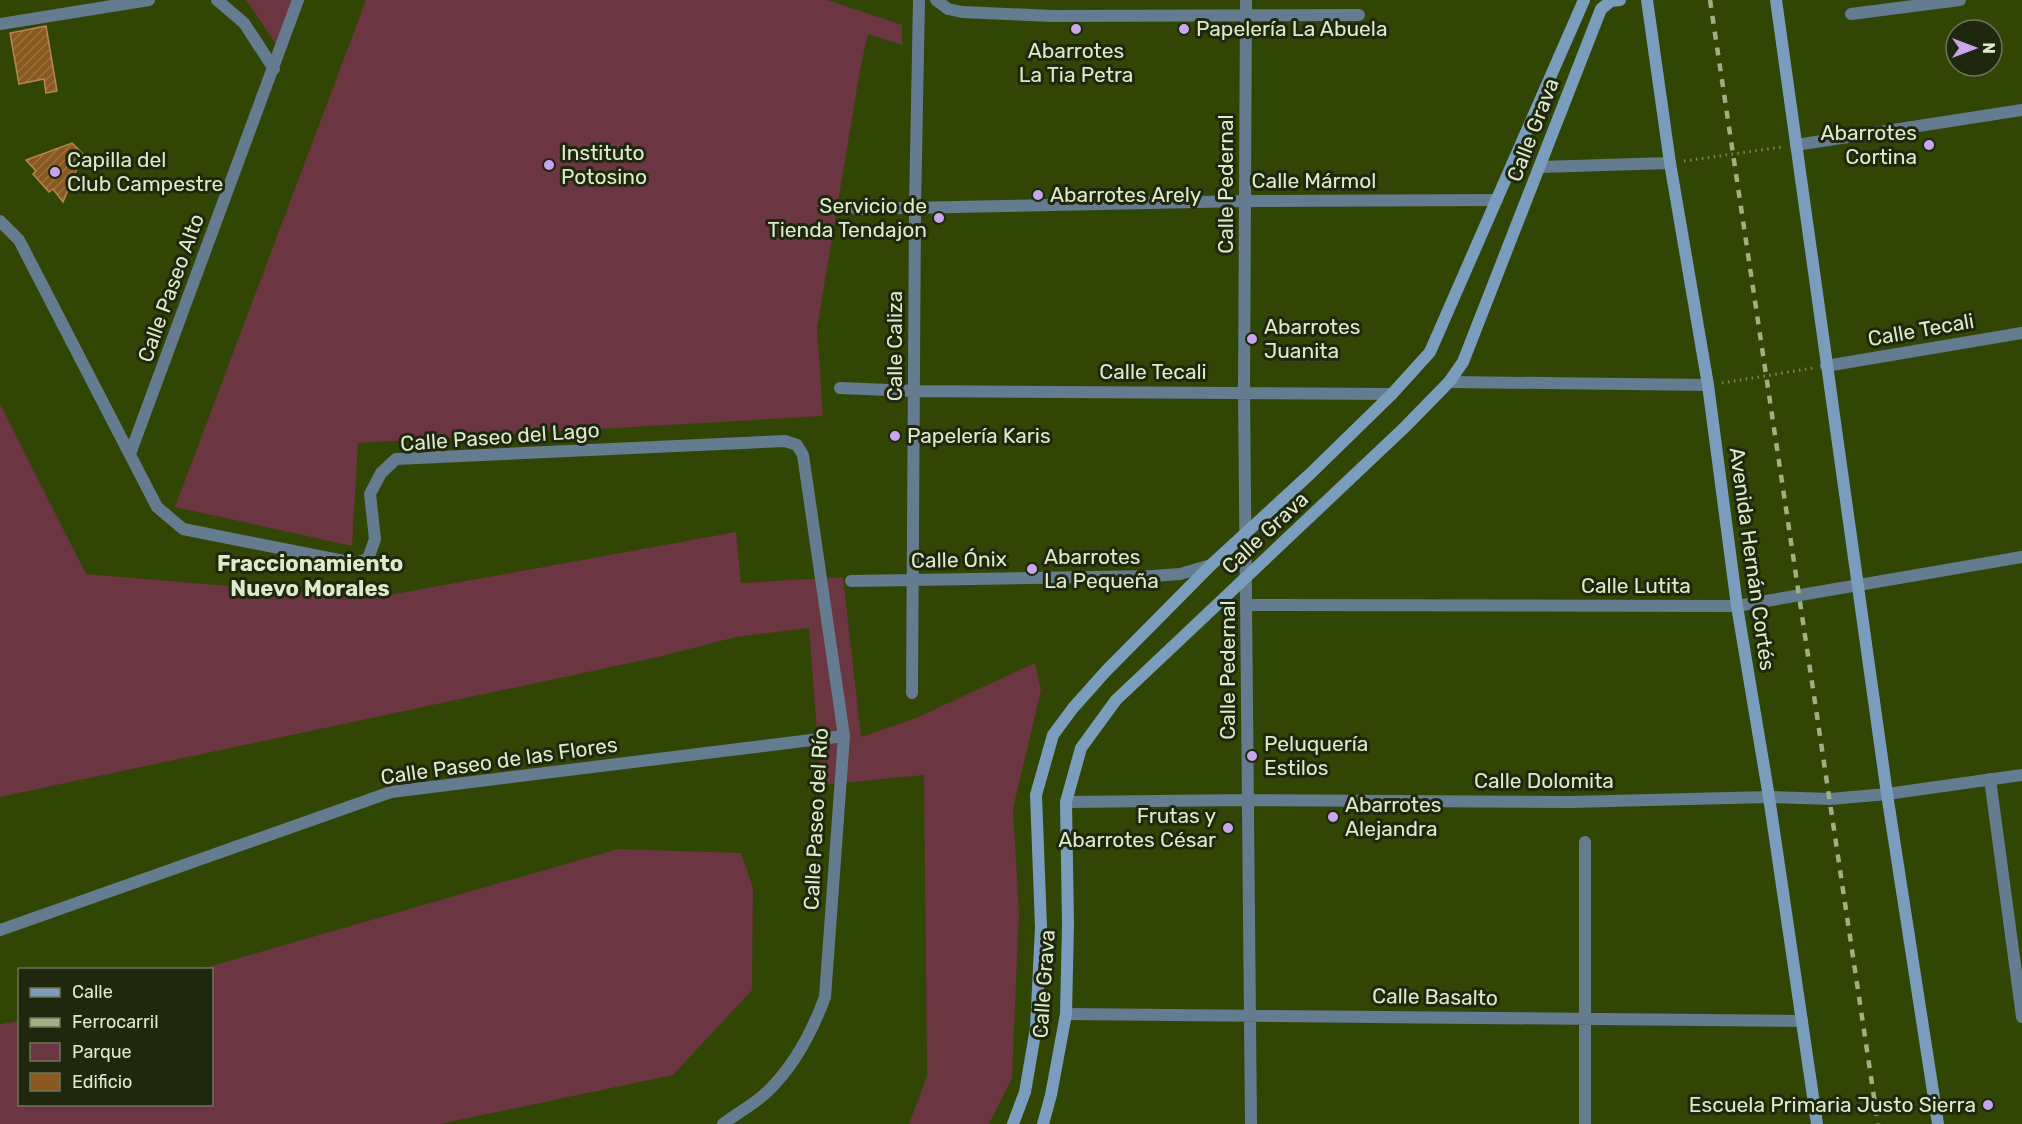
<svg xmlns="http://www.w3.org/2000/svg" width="2022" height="1124" font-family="Rubik,sans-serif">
<defs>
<pattern id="building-hatch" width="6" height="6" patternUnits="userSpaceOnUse" patternTransform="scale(1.5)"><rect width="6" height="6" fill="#8a5920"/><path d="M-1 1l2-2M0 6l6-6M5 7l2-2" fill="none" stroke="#9a713f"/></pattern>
</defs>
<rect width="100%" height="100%" fill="#314504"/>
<path fill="#6b3541" d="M 246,0 L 295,0 L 276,44 Z
M 366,0 L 827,0 L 902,25 L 902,45 L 868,34 L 860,70 L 817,328 L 823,416 L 358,443 L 352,546 L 175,507 Z
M 0,404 L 86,574 L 373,598 L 736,532 L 741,583 L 843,577 L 861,737 L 916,718 L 1035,663 L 1041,690 L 1013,809 L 1019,912 L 1012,1078 L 989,1124 L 909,1124 L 927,1076 L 924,775 L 821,785 L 809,628 L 736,637 L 658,657 L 0,797 Z
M 618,849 L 741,853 L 753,888 L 752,990 L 673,1075 L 440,1124 L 0,1124 L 0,1024 L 19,1021 L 20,1104 L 212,1104 L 212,970 L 201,969 Z"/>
<path fill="url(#building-hatch)" stroke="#b68653" stroke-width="1.5" d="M 46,26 L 57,91 L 46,93 L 44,79 L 19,84 L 10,33 Z
M 72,143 L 83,154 L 63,202 L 53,189 L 49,192 L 33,174 L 36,171 L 26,160 Z"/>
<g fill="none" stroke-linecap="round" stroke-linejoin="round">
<path stroke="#778955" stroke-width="3" stroke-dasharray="1.5 4.5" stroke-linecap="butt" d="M 1684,161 L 1782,147
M 1722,383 L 1813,368"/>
<path stroke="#657b8f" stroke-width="12" d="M 217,0 L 244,23 L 274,69
M 936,0 L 948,9 L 962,12 L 1053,16 L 1359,15
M 1246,0 L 1244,392 L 1251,1124
M 1851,14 L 1960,0
M 0,24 L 149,0
M 1796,145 L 2022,110
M 1541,167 L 1670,163
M 856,209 L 1245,201 L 1497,200
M 0,221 L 19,240 L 157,507 L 183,529 L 354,563 L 368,559 L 375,539 L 370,494 L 381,473 L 396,459 L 785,441 L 797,445 L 803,455 L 844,736 L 825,997 C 812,1032 795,1065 768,1091 C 755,1104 737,1113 723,1124
M 1826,366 L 2022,333
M 1449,382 L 1708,385
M 840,388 L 914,391 L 1392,394
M 130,454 L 298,0
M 851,581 L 1153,576 L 1180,574 L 1211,565
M 1246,605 L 1737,606 L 2022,557
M 912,693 L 915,208 L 919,0
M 1990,779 L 2022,1017
M 1066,802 L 1248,800 L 1570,802 L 1769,797 L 1830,799 L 1887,794 L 2022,775
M 1585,842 L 1585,1124
M 0,930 L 391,792 L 844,736
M 1066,1014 L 1802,1021"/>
<path stroke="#7a9dbd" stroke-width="12" d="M 1647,0 L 1670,163 L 1708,385 L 1737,606 L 1769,797 L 1817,1124
M 1776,0 L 1887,794 L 1938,1124
M 1013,1124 L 1025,1092 L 1036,1028 L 1041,927 L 1036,795 L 1053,735 L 1073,708 L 1106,671 L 1211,565 L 1310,474 L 1392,394 L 1430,352 L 1584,0
M 1043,1124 L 1051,1095 L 1066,1014 L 1068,924 L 1066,802 L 1081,748 L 1116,700 L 1405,427 L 1449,382 L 1463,362 L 1601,9 L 1611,1 L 1620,0"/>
<path stroke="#a0b084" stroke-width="4.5" stroke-dasharray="8 8" stroke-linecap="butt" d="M 1710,0 L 1878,1124"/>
</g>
<g fill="#c9a5ee" stroke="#1f280f" stroke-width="2">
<circle cx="1076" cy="29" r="6"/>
<circle cx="1184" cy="29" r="6"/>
<circle cx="1929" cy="145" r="6"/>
<circle cx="549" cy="165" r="6"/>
<circle cx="55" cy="172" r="6"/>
<circle cx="1038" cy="195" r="6"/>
<circle cx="939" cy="218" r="6"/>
<circle cx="1252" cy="339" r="6"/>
<circle cx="895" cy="436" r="6"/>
<circle cx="1032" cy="569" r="6"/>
<circle cx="1252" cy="756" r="6"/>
<circle cx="1333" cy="817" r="6"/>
<circle cx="1228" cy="828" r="6"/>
<circle cx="1988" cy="1105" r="6"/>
</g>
<g text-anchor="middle" stroke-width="6" stroke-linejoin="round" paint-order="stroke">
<g font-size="21" fill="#ddebcb" stroke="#1f280f" text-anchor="start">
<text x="1196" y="36">Papelería La Abuela</text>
<text x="1076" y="58" text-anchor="middle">Abarrotes<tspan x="1076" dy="24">La Tia Petra</tspan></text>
<text x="1917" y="140" text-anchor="end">Abarrotes<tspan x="1917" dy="24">Cortina</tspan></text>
<text x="561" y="160">Instituto<tspan x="561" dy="24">Potosino</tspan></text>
<text x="67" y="167">Capilla del<tspan x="67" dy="24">Club Campestre</tspan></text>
<text x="1050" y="202">Abarrotes Arely</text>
<text x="927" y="213" text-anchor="end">Servicio de<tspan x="927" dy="24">Tienda Tendajon</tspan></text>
<text x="1264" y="334">Abarrotes<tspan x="1264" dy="24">Juanita</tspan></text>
<text x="907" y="443">Papelería Karis</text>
<text x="1044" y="564">Abarrotes<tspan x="1044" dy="24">La Pequeña</tspan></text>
<text x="1264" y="751">Peluquería<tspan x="1264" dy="24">Estilos</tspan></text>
<text x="1345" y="812">Abarrotes<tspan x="1345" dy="24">Alejandra</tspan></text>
<text x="1216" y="823" text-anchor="end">Frutas y<tspan x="1216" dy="24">Abarrotes César</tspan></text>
<text x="1976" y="1112" text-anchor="end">Escuela Primaria Justo Sierra</text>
</g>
<g font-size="21" fill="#ddebcb" stroke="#1f280f">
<text transform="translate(1533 130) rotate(-69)" y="7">Calle Grava</text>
<text x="1314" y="188">Calle Mármol</text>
<text transform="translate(1226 184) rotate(-90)" y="7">Calle Pedernal</text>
<text transform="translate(171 288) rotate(-70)" y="7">Calle Paseo Alto</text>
<text transform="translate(1921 330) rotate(-10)" y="7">Calle Tecali</text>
<text transform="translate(895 346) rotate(-90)" y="7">Calle Caliza</text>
<text x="1153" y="379">Calle Tecali</text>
<text transform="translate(500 437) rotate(-4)" y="7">Calle Paseo del Lago</text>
<text transform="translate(1265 533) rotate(-43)" y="7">Calle Grava</text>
<text transform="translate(1752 559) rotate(82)" y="7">Avenida Hernán Cortés</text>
<text transform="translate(959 560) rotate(-1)" y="7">Calle Ónix</text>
<text x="1636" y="593">Calle Lutita</text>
<text transform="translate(1228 670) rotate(-90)" y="7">Calle Pedernal</text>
<text transform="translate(499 761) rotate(-8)" y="7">Calle Paseo de las Flores</text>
<text x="1544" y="788">Calle Dolomita</text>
<text transform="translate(816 819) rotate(-87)" y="7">Calle Paseo del Río</text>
<text transform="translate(1044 984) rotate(-86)" y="7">Calle Grava</text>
<text transform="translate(1435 997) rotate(1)" y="7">Calle Basalto</text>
</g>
<g font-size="22" font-weight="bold" fill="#ddebcb" stroke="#1f280f">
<text x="310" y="571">Fraccionamiento<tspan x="310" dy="25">Nuevo Morales</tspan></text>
</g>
</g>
<rect x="18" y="968" width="195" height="138" fill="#1f280f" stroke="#6b765a" stroke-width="1.5"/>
<rect x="30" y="988" width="30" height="9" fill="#7a9dbd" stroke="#6b765a" stroke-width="1.5"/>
<text x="72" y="998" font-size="18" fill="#ddebcb">Calle</text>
<rect x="30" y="1018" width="30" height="9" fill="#a0b084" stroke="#6b765a" stroke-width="1.5"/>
<text x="72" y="1028" font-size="18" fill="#ddebcb">Ferrocarril</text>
<rect x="30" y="1043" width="30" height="18" fill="#6b3541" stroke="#6b765a" stroke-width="1.5"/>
<text x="72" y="1058" font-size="18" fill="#ddebcb">Parque</text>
<rect x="30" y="1073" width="30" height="18" fill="#8a5920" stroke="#6b765a" stroke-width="1.5"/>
<text x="72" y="1088" font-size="18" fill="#ddebcb">Edificio</text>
<g transform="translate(1974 48) rotate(90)"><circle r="28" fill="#1f280f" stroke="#6b765a" stroke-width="1.5"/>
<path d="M0-4.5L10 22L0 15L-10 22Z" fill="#c9a5ee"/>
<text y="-9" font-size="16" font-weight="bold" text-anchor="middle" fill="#ddebcb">N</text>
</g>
</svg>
